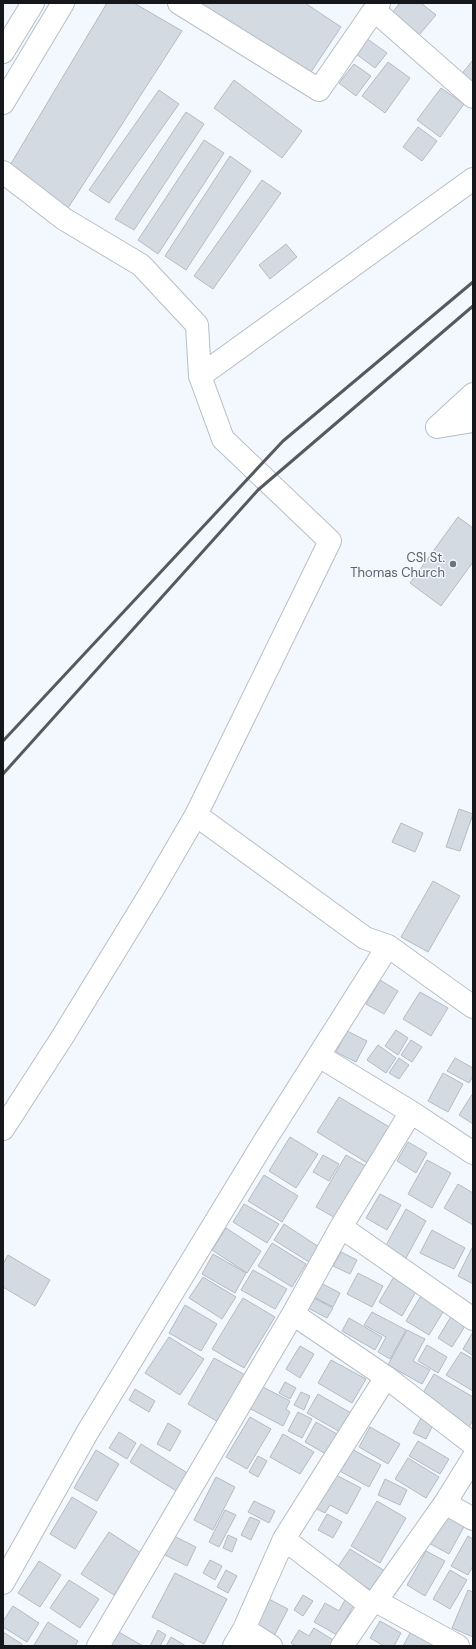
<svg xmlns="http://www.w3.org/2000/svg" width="476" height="1649" font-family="'DM Sans',sans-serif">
<rect width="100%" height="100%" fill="#f2f8fe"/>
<path fill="#d3dae2" stroke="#b5bbc3" d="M 107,3 L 134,3 L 182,31 L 68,208 L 6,172 Z
M 198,3 L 305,3 L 341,27 L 309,75 Z
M 400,3 L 421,3 L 436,15 L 414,41 L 387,19 Z
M 366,38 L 387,53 L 375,68 L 355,53 Z
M 473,60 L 473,86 L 460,76 Z
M 388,62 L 410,78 L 385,113 L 362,96 Z
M 354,64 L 371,76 L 356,96 L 339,83 Z
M 234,80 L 302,131 L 282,158 L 214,108 Z
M 441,88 L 464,104 L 440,137 L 417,120 Z
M 159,90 L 179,104 L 109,203 L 89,190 Z
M 186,112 L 204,124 L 134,230 L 115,219 Z
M 418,127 L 437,141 L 422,161 L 403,147 Z
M 204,140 L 224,153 L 158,254 L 138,240 Z
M 230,156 L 251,171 L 186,270 L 165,256 Z
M 262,180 L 281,193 L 213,289 L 194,276 Z
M 286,244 L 297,257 L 270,279 L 259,265 Z
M 458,517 L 473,528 L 473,562 L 441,606 L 410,583 Z
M 459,809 L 473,814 L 460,851 L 446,847 Z
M 401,823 L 423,833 L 415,852 L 392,842 Z
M 433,881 L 460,896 L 428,952 L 401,937 Z
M 380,980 L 398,991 L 384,1014 L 366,1004 Z
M 420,992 L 448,1008 L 431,1036 L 403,1019 Z
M 396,1030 L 408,1038 L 398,1055 L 385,1046 Z
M 347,1031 L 367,1041 L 356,1062 L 336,1052 Z
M 411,1040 L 422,1047 L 412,1062 L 401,1055 Z
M 378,1045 L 396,1058 L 386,1073 L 367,1060 Z
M 399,1058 L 409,1065 L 399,1079 L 389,1073 Z
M 455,1058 L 473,1068 L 473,1076 L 469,1083 L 447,1071 Z
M 443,1073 L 463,1084 L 448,1112 L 428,1101 Z
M 473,1093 L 473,1124 L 459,1115 Z
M 339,1097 L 391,1128 L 369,1164 L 317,1132 Z
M 290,1137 L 318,1154 L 296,1188 L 269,1171 Z
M 408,1142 L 427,1153 L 416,1173 L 397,1161 Z
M 323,1155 L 339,1164 L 329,1181 L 313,1172 Z
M 346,1155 L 369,1168 L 339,1220 L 316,1207 Z
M 427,1160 L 451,1173 L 432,1208 L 408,1194 Z
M 264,1175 L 298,1196 L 282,1222 L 248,1201 Z
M 458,1184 L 473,1193 L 473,1225 L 444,1208 Z
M 380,1194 L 401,1205 L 387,1230 L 366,1218 Z
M 244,1204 L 279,1224 L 267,1243 L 233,1222 Z
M 406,1209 L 426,1221 L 406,1258 L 385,1247 Z
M 284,1224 L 319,1247 L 309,1262 L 274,1240 Z
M 226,1228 L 261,1251 L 247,1273 L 212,1250 Z
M 432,1230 L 465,1248 L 454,1269 L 420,1253 Z
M 272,1243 L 306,1264 L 292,1287 L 258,1266 Z
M 472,1248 L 473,1249 L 473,1284 L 458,1276 Z
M 341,1252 L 357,1260 L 350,1274 L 333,1266 Z
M 213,1254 L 246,1273 L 235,1293 L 202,1274 Z
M 8,1255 L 50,1280 L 35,1306 L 3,1287 L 3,1264 Z
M 253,1270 L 287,1289 L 275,1309 L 241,1290 Z
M 358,1273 L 383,1286 L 372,1307 L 347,1294 Z
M 395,1275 L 418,1288 L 402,1316 L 379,1302 Z
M 203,1277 L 236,1297 L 222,1319 L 189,1298 Z
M 321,1283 L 340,1293 L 333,1307 L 314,1297 Z
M 425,1289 L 448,1304 L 429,1335 L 406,1321 Z
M 243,1298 L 275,1317 L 244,1368 L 212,1349 Z
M 314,1298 L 333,1308 L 327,1318 L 308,1308 Z
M 185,1305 L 217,1324 L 201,1351 L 169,1333 Z
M 455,1310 L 470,1318 L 452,1347 L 438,1338 Z
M 372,1312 L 406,1330 L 390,1359 L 378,1352 L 386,1337 L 364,1325 Z
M 349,1318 L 382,1337 L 375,1350 L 342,1331 Z
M 407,1330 L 425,1339 L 413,1361 L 430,1370 L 422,1384 L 388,1365 Z
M 473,1332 L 473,1356 L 463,1349 Z
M 169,1337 L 204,1359 L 180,1395 L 145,1373 Z
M 427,1345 L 447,1357 L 438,1373 L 418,1361 Z
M 300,1346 L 314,1354 L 300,1378 L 286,1369 Z
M 461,1352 L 473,1359 L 473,1391 L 446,1375 Z
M 214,1358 L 247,1376 L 220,1423 L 188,1404 Z
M 331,1360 L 366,1379 L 352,1403 L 318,1383 Z
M 434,1374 L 473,1397 L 473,1420 L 469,1427 L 420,1398 Z
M 285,1382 L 296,1388 L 290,1399 L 279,1393 Z
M 259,1385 L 290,1401 L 286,1409 L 290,1412 L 283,1426 L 247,1407 Z
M 135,1389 L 155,1401 L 149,1412 L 129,1400 Z
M 301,1392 L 310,1396 L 304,1410 L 294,1405 Z
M 318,1394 L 351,1413 L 340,1432 L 307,1413 Z
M 298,1412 L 312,1419 L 302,1438 L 288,1431 Z
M 250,1417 L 271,1429 L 247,1469 L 226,1457 Z
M 421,1418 L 433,1425 L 426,1439 L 413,1433 Z
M 316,1422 L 337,1434 L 326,1454 L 305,1442 Z
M 168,1423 L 181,1431 L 170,1451 L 157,1444 Z
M 370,1427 L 400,1444 L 388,1464 L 359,1447 Z
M 119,1432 L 136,1443 L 127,1459 L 109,1448 Z
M 283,1434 L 314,1452 L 300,1474 L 270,1457 Z
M 418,1441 L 449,1459 L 440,1474 L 409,1456 Z
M 141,1444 L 189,1474 L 178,1492 L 130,1462 Z
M 348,1447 L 381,1465 L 369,1487 L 336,1469 Z
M 96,1450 L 119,1464 L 97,1501 L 74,1488 Z
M 258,1456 L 267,1461 L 258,1477 L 249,1472 Z
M 408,1458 L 439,1477 L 426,1498 L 395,1479 Z
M 334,1474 L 361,1488 L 347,1514 L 330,1505 L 325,1513 L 315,1508 Z
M 216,1477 L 235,1487 L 213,1530 L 194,1520 Z
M 385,1479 L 407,1490 L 400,1505 L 378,1495 Z
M 72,1497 L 97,1512 L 75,1549 L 50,1534 Z
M 254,1501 L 275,1511 L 269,1523 L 248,1512 Z
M 377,1501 L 406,1518 L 380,1563 L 351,1546 Z
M 442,1509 L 466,1523 L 449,1554 L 425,1541 Z
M 225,1510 L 236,1515 L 219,1547 L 209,1542 Z
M 327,1514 L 342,1522 L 333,1538 L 318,1530 Z
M 250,1517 L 260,1521 L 251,1540 L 241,1535 Z
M 109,1532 L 141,1553 L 114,1595 L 81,1574 Z
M 172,1535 L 196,1547 L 187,1566 L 163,1554 Z
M 228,1535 L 237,1539 L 232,1552 L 223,1548 Z
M 468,1536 L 473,1539 L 473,1566 L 468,1575 L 451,1566 Z
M 350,1549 L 385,1571 L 372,1591 L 337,1568 Z
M 426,1551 L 445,1561 L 425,1596 L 407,1585 Z
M 210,1560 L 222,1566 L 215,1580 L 203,1573 Z
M 39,1561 L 61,1575 L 40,1607 L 18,1593 Z
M 226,1570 L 237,1576 L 228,1593 L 217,1587 Z
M 450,1570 L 467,1580 L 450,1609 L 433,1599 Z
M 175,1573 L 227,1599 L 204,1644 L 152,1617 Z
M 69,1580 L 99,1599 L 80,1628 L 50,1608 Z
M 468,1590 L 473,1592 L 473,1637 L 452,1628 Z
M 303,1595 L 313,1601 L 303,1616 L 294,1610 Z
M 265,1597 L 288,1609 L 273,1638 L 250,1626 Z
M 346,1598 L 355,1603 L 337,1635 L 314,1622 L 325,1603 L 339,1611 Z
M 13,1606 L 39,1623 L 27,1642 L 3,1627 L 3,1621 Z
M 380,1621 L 401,1633 L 394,1646 L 384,1646 L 370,1638 Z
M 48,1622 L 78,1641 L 75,1646 L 37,1646 L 34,1645 Z
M 314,1628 L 338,1643 L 336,1646 L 296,1646 L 291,1643 L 299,1630 L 309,1636 Z
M 413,1628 L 447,1646 L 403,1646 Z
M 158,1630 L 166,1635 L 160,1646 L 150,1646 Z
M 117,1631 L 143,1646 L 108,1646 Z
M 3,1632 L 22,1644 L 21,1646 L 3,1646 Z
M 171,1637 L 186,1646 L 166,1646 Z"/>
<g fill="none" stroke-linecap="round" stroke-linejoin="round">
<defs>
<path id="street" d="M 179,3 L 319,90 L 379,3
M 374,10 L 473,97
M 3,172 L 64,219 L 141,265 L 197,325 L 200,376 L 223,439 L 330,541 L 196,815 L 153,889 L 63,1036 L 3,1129
M 200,376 L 473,179
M 437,427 L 473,394
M 437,427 L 473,421
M 196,815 L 365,938 L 388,946 L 473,1007
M 319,1056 L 411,1112 L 473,1153
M 341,1227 L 473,1319
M 293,1314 L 386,1377 L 473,1444
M 445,1503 L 473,1519
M 284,1539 L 386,1377
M 3,1583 L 87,1433 L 264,1142 L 388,946
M 244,1629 L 271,1646
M 98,1646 L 293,1314 L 341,1227 L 411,1112
M 234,1646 L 244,1629 L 284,1539 L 370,1605
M 342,1646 L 370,1605 L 376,1601
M 458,1646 L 376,1601 L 445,1503 L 473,1458"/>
<path id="primary" d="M 3,52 L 33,3
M 3,103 L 63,3"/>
</defs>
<use href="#street" stroke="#b7bec5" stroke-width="24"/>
<use href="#primary" stroke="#b7bec5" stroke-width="24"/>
<use href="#street" stroke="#fff" stroke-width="22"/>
<use href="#primary" stroke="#fff" stroke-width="22"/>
<path stroke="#56595d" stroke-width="3" d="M 3,741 L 283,441 L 473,282
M 3,774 L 258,490 L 473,306"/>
</g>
<circle fill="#6b7280" stroke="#f2f8fe" stroke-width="1.5" cx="453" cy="564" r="4"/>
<g text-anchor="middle" stroke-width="3" stroke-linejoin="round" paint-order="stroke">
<g font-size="13" fill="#5b616d" stroke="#f2f8fe" text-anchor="end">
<text x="445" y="562">CSI St.<tspan x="445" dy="15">Thomas Church</tspan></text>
</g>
</g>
<rect width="476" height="1649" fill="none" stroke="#15171a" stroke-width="8"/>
</svg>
